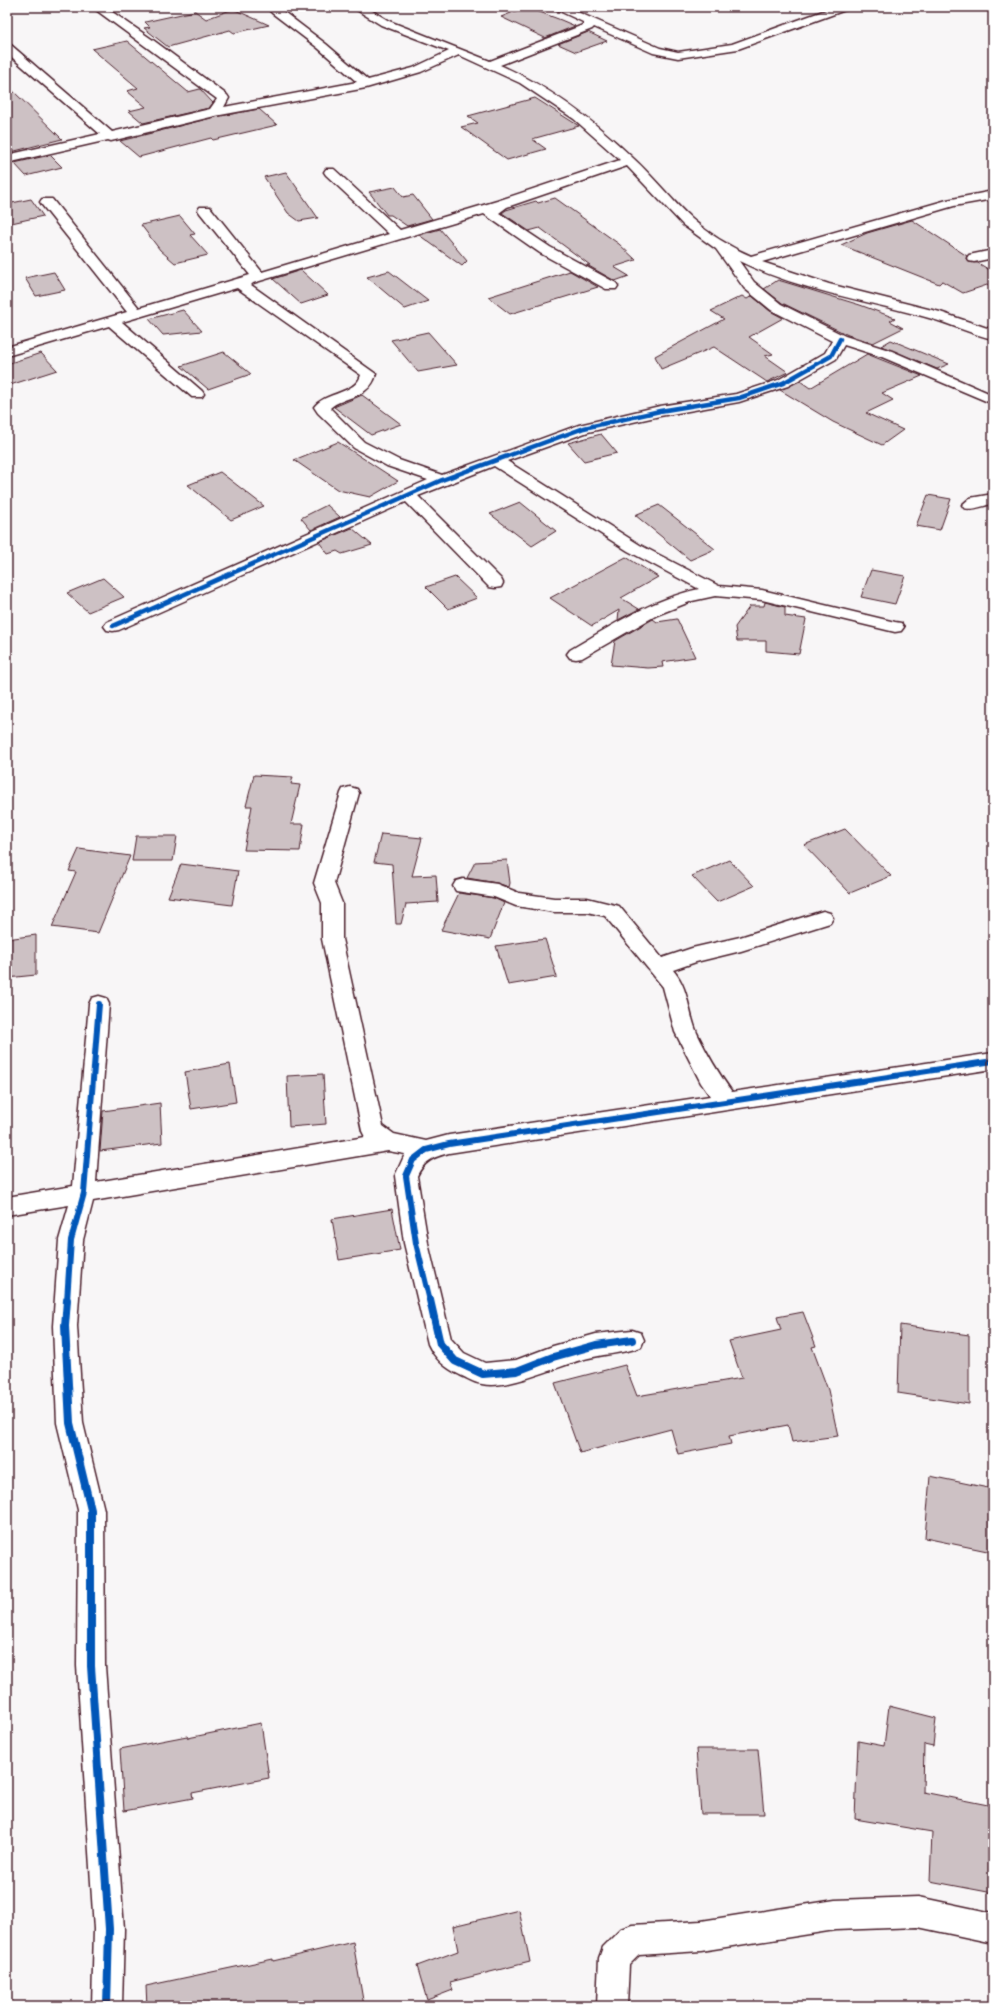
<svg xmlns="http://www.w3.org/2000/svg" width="1000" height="2013" font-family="Mynerve,sans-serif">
<rect width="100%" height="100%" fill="#f8f6f7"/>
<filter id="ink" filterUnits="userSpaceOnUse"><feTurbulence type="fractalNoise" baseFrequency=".025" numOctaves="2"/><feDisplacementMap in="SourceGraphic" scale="8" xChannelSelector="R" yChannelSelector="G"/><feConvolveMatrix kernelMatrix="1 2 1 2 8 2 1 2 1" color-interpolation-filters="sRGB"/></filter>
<g filter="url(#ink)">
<path fill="#cdc1c4" stroke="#4a1f2b" d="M 526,7 L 561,20 L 575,26 L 545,38 L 501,17 Z
M 233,9 L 269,25 L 234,33 L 230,30 L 168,47 L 144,28 L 150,27 L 145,22 L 195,11 L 206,19 Z
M 588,32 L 607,41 L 576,52 L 558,44 Z
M 127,41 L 188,92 L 200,89 L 213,103 L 209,108 L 143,123 L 129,111 L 146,107 L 127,91 L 138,88 L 92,49 Z
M 7,85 L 62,139 L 7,153 Z
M 535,98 L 579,126 L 532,139 L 546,149 L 507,160 L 461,127 L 478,123 L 468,116 Z
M 259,109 L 277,125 L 213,140 L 211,138 L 139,157 L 120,141 L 215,117 Z
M 50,155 L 62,167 L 26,176 L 14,163 Z
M 286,172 L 318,218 L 299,221 L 288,213 L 264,177 Z
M 395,187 L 403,197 L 413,195 L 432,219 L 407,226 L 391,215 L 387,215 L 369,192 Z
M 555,198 L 619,244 L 636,260 L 614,267 L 629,276 L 615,281 L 587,265 L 590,265 L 540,228 L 529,231 L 502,213 L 506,210 L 536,201 L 538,203 Z
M 31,199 L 43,216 L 7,224 L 7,204 Z
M 180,216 L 195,234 L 190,235 L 208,255 L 175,263 L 160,250 L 141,225 Z
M 912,220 L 967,256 L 966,259 L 969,262 L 978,263 L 993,272 L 993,283 L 963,293 L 942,281 L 939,284 L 841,245 L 867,233 Z
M 440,229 L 467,261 L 462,266 L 419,235 Z
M 301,270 L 328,295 L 301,304 L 273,279 Z
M 389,271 L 428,301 L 405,309 L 367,277 Z
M 570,271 L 598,287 L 510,314 L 488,297 Z
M 54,272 L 65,290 L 36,296 L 25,278 Z
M 778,280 L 860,305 L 895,318 L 890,321 L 903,328 L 873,343 L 848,335 L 782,303 L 764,289 Z
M 742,296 L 747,299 L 752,296 L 770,311 L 783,318 L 749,337 L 773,354 L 765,356 L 788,372 L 767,382 L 714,347 L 661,369 L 655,356 L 724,319 L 711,311 Z
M 183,310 L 202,331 L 163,335 L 149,319 Z
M 428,332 L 457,365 L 418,372 L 391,340 Z
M 891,340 L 949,364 L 937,369 L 881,346 Z
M 224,352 L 251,374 L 208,389 L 181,366 Z
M 41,353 L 57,370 L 7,386 L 7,364 Z
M 867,354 L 922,376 L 882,393 L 893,400 L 866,413 L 903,430 L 882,445 L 833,422 L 780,390 L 800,381 L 810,388 Z
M 362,395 L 401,424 L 371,435 L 334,407 Z
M 601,434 L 617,453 L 584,461 L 568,443 Z
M 338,442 L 398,481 L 370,497 L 338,490 L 294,460 Z
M 220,472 L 264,506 L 231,520 L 188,485 Z
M 928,495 L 951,499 L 940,530 L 916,526 Z
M 520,502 L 556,531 L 532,546 L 490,514 Z
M 327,505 L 340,517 L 311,530 L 301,518 Z
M 659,505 L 715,549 L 690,560 L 635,515 Z
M 352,528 L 372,545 L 342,554 L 337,551 L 328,554 L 319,542 Z
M 626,557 L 658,577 L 621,598 L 639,609 L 618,620 L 619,610 L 592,626 L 550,598 Z
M 871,570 L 905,576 L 895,604 L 861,597 Z
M 455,577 L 477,598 L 448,609 L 426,587 Z
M 103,578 L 124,597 L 88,612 L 67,593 Z
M 765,602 L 785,607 L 785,616 L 806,619 L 799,654 L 766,651 L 766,641 L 737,641 L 735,627 L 750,606 L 764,606 Z
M 653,619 L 657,622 L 677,619 L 695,657 L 662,662 L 663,667 L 648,668 L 611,665 L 615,641 Z
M 254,775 L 293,777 L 291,784 L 300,785 L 291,824 L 304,824 L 300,851 L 244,850 L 252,806 L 246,806 Z
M 845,829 L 891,876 L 850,893 L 804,845 Z
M 381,834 L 422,838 L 412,876 L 436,875 L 438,902 L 406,904 L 401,924 L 396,924 L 392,864 L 374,862 Z
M 136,836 L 177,836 L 173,861 L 132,861 Z
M 79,849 L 130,856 L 98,933 L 52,927 L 76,872 L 69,871 Z
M 507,860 L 510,883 L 509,887 L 497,883 L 467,878 L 475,862 Z
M 729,860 L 754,886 L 717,902 L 692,876 Z
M 181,864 L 238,871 L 232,905 L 168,897 Z
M 459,893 L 494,898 L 504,903 L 490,939 L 441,930 Z
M 36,935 L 36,975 L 7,978 L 7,939 Z
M 545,939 L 557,977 L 508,985 L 496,946 Z
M 230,1064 L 236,1102 L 191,1109 L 185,1072 Z
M 323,1074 L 326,1124 L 289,1127 L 287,1076 Z
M 160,1103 L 162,1143 L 100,1151 L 103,1111 Z
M 392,1209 L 400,1250 L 339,1260 L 332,1219 Z
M 803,1312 L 816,1346 L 812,1347 L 828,1390 L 838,1436 L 792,1442 L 788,1425 L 729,1436 L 731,1444 L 678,1454 L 671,1429 L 580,1453 L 555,1383 L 625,1365 L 637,1396 L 742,1378 L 729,1341 L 781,1330 L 777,1317 Z
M 900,1325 L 969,1335 L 969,1404 L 898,1393 Z
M 930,1476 L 993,1489 L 992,1552 L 925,1538 Z
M 889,1706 L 936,1718 L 933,1746 L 924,1744 L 923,1792 L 993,1806 L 993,1893 L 930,1881 L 932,1832 L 855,1819 L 858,1741 L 884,1746 Z
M 261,1723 L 269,1778 L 192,1793 L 193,1798 L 124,1811 L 120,1749 L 187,1736 L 188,1738 Z
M 696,1749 L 758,1749 L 764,1814 L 701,1814 Z
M 519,1910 L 530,1962 L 450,1982 L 453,1990 L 427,2000 L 417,1966 L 458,1951 L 453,1926 Z
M 353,1942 L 364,2006 L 147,2006 L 146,1986 L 273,1959 L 273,1961 Z"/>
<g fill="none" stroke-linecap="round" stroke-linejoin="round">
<defs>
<path id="street" d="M 92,7 L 105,7 L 153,40 L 227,95 L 229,98 L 224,107 L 357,82 L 318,48 L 272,13 L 270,11 L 276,8 L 280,9 L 326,44 L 368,80 L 413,68 L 449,51 L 381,25 L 352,7 L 366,7 L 389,21 L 490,61 L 583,25 L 583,22 L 551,7 L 566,7 L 660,48 L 678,52 L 732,44 L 834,7 L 850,7 L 848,9 L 738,49 L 678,58 L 653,53 L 594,27 L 592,29 L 500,65 C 550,87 593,120 633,158 C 654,177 671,200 692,219 C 709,234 730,247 751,256 L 947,200 L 993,191 L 993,199 L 954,206 L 762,262 L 829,284 L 940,312 L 993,330 L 993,339 C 971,334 951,324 929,318 C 866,300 798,290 739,261 L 754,282 L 781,304 L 845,336 L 892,351 L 993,395 L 993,404 L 882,357 L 844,345 L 836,359 L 788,386 L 739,402 L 660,416 L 588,432 L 507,461 L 640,545 L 719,586 L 762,590 L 895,622 L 901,623 L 904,627 L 901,631 L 895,632 L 762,600 L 715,596 L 692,601 L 657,615 L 582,658 L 576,659 L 570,658 L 567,654 L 570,650 C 611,626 652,599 699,589 L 628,551 L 494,466 L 418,496 L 501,579 L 503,583 L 501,587 L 495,588 L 489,587 L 406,502 L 119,630 L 113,631 L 107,630 L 104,626 L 107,622 L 428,480 L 387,466 L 354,448 L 318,413 L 314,407 C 325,392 356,394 361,375 L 237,288 L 122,322 L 202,391 L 204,394 L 202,397 L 192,397 L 109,326 L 7,356 L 7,347 L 127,312 L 42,205 L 40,202 L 42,199 L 52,199 L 139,308 L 250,275 L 200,213 L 198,210 L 200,207 L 210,207 L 262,272 L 389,234 L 326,175 L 324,172 L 326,169 L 334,169 L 400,230 L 497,201 L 620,160 L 574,119 L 520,83 L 459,55 L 421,72 L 366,88 L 215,116 L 111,141 L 108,140 L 7,163 L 7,155 L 100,134 L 7,53 L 7,44 L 11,45 L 112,132 L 210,109 L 217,99 ZM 627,166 L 683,225 L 716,249 L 744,288 L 771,310 L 832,341 L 825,353 L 778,380 L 736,394 L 660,406 L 579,425 L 442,475 L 399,460 L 364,442 L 330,408 C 343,396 370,399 376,374 L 251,285 L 253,283 L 484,214 L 540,253 L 606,289 L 616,289 L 618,286 L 616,283 L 550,247 L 499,213 L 507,207 Z
M 993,250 L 993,258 L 974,262 L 969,261 L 967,258 L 969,255 Z
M 993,494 L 993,504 C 983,505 974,511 964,508 L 962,505 L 970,498 Z
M 350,787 L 357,789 L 359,793 L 334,883 L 342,903 L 342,939 L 383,1126 L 394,1134 L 426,1141 L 449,1135 L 710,1096 L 701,1083 L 675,1032 L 663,987 L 605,916 L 587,912 L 554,912 L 516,906 L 494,897 L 456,891 L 453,886 L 456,881 L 463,879 L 497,884 L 519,893 L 554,898 L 587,898 L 619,906 L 662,958 L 692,948 L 740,937 L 823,911 L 830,913 L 833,918 L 830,923 L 741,951 L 696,962 L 673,970 C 689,988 688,1012 697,1033 C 707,1054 719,1074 732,1092 L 993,1053 L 993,1069 L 449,1153 C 433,1157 424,1161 417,1176 L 428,1243 L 451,1339 L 464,1353 L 485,1363 L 516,1360 L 553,1346 L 596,1334 L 632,1330 L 641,1333 L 644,1340 L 641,1347 C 622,1354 601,1354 581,1360 C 556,1367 507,1390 482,1384 C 474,1383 467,1378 460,1375 C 445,1368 435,1359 428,1344 L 404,1243 L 395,1176 L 405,1154 L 388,1151 L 93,1201 L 83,1240 L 77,1326 L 83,1423 L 104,1510 L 105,1666 L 124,1929 L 122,2006 L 92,2006 L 94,1929 L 77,1666 L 78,1510 L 57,1423 L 53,1326 L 59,1240 L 69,1205 L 7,1215 L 7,1197 L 73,1186 L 89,1004 L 92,998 L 99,996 L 106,998 L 109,1004 L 96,1182 L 365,1137 L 362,1131 L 322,939 L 322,903 L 314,883 L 341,793 L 343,789 Z
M 918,1897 L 993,1913 L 993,1943 L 918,1927 L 835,1930 L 701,1951 L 639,1955 L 629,1965 L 627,2006 L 597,2006 L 599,1958 L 603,1947 L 621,1929 L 632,1925 L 701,1921 L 835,1900 Z"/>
</defs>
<use href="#street" stroke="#4a1f2b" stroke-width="3"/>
<use href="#street" fill="#fff" fill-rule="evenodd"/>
<defs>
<path id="cycleway-far2" d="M 113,626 L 442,480 L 584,428 L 660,411 L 739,398 L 783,383 L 831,356 L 840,339"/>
<path id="cycleway-far1" d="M 67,1301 L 71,1240 L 84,1193 L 99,1004
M 430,1301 L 416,1243 L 406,1176 L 413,1160 L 426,1150 L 449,1144 L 993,1061"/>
<path id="cycleway" d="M 67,1300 L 65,1326 L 70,1423 L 91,1510 L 91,1666 L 109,1929 L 107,2006
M 430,1300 L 440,1344 L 455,1361 L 483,1374 L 517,1371 L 553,1357 L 596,1345 L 632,1340"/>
</defs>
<use href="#cycleway-far2" stroke="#fff" stroke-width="6"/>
<use href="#cycleway-far1" stroke="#fff" stroke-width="8"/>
<use href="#cycleway" stroke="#fff" stroke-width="10"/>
<use href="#cycleway-far2" stroke="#0057b8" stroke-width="4.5"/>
<use href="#cycleway-far1" stroke="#0057b8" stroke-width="6"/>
<use href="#cycleway" stroke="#0057b8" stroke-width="8"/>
</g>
</g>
<rect width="1000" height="2013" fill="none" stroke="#fff" stroke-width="24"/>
<rect x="12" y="12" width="976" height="1989" fill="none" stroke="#4a1f2b" stroke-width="1.5" filter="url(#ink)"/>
</svg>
